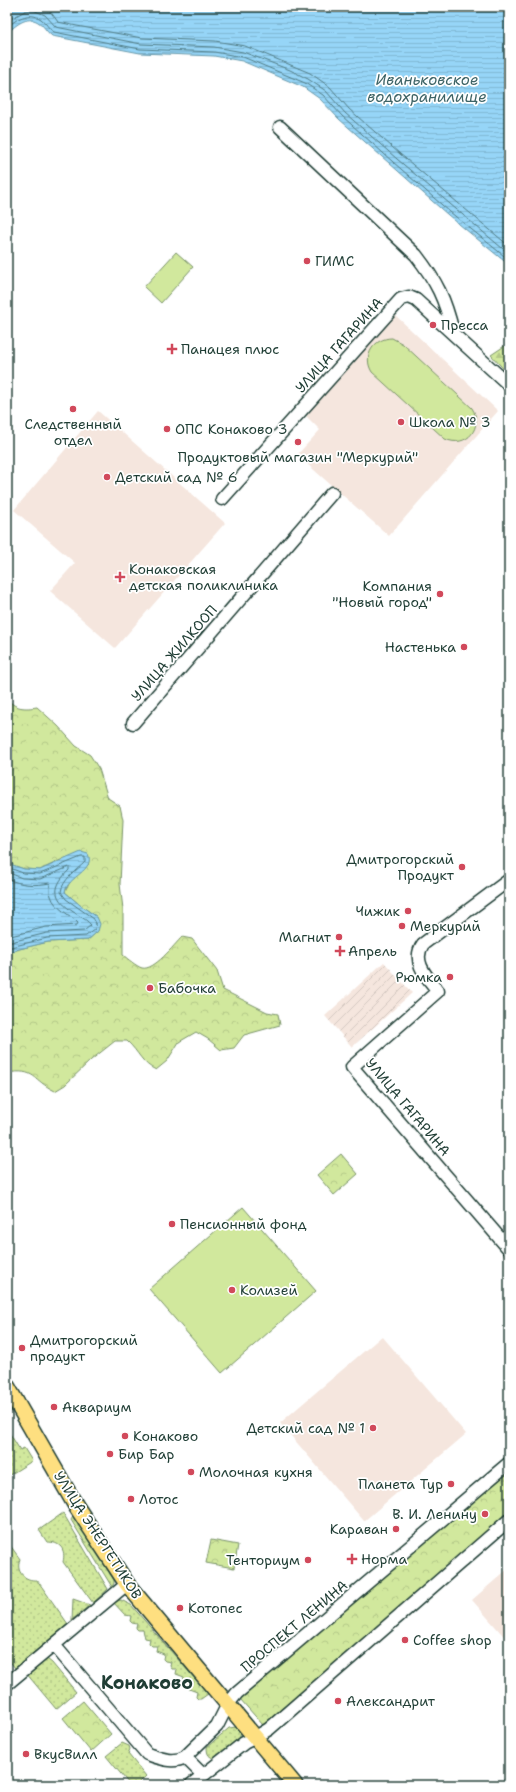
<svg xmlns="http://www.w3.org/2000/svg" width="516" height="1792" font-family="'Shantell Sans',sans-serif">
<defs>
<pattern id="industrial-furrows" width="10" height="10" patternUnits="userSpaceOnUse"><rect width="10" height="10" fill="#f5e6de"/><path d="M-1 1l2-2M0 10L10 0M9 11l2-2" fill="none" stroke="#d2c6bf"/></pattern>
<pattern id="grass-dots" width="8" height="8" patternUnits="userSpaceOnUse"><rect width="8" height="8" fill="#d1e89d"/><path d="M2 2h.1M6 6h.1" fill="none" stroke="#b3c888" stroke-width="1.8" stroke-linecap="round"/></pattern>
<pattern id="forest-firs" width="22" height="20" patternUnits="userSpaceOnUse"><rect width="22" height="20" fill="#d1e89d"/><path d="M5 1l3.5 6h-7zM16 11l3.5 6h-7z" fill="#b3c888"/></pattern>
<pattern id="park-crowns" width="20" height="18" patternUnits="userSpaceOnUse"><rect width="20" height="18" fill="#d1e89d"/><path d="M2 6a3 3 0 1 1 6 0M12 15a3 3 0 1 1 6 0" fill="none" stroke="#b3c888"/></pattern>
<pattern id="water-rules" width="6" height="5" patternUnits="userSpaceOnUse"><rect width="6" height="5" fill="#96d5f7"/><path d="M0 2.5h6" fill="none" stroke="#81b8d4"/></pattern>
</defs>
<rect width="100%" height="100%" fill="#fff"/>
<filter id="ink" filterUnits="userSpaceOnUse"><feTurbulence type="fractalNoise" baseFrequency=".025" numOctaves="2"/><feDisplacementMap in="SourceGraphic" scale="8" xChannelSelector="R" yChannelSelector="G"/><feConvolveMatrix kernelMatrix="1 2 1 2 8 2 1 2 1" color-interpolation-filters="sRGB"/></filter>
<g filter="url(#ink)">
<path fill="#f5e6de" d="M 395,315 L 498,411 L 389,536 L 297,455 L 320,430 L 304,414 Z
M 98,411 L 225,523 L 115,648 L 50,591 L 75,563 L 14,510 Z
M 382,1336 L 466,1434 L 364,1521 L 280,1423 Z
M 509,1568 L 509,1642 L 472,1600 Z"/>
<path fill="url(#industrial-furrows)" d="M 384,962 L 412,993 L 352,1047 L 325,1016 Z"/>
<path fill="url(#grass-dots)" stroke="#789268" d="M 7,1429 L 20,1450 L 24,1448 L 32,1461 L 8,1476 Z
M 63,1513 L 108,1589 L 93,1603 L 63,1562 C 66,1549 60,1542 47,1542 L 39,1530 Z
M 74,1515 L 114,1580 L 114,1583 L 112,1587 L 71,1520 Z
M 7,1541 L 20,1559 C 15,1572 25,1581 37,1580 L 68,1624 L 15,1668 L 7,1658 Z
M 73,1599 L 90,1605 L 72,1620 Z
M 121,1600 L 131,1605 L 208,1694 L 201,1699 L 198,1699 L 196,1697 L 197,1692 L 189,1689 L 190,1685 L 185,1684 L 183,1681 L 184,1677 L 176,1674 L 177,1669 L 172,1669 L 170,1666 L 171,1662 L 165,1661 L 163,1659 L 164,1654 L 156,1651 L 157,1646 L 152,1646 L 149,1643 L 150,1639 L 145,1638 L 143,1630 L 138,1630 L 136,1628 L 137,1624 L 132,1623 L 130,1621 L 131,1616 L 125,1615 L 113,1602 Z
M 47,1659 L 52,1663 L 76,1692 L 56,1709 L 26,1673 L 43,1660 Z
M 236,1727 L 241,1733 L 239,1739 L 216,1759 C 209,1757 207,1755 207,1747 L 229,1728 Z
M 122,1743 L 129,1746 L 130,1749 L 128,1754 L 146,1776 L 137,1785 L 130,1785 L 106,1756 Z"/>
<path fill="url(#forest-firs)" stroke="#789268" d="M 509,317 L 509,375 L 491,355 L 506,345 Z"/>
<path fill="url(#park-crowns)" stroke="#789268" d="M 7,698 C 14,709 25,709 37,707 L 58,726 L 76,746 L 90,755 L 99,769 L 108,798 L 120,806 L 123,820 L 120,884 L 123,909 L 123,955 C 128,959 136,966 142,968 C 154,971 174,945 182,937 L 192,939 L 217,971 L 223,990 L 267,1012 L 278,1014 L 280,1025 L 244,1035 L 234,1048 L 221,1050 L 208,1039 L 196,1032 L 179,1042 L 167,1061 L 156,1070 C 142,1064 139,1052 127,1041 L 115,1041 L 91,1060 L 65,1085 L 55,1091 C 32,1080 36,1068 7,1073 L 7,952 L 48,942 L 88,940 L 98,931 L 97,917 L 80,905 L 65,892 L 70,882 L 89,864 L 65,858 L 40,870 L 24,869 L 7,863 Z
M 341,1154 L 358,1174 L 334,1195 L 317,1175 Z
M 509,1471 L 509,1513 L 263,1725 L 240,1699 Z
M 211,1540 L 238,1545 L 234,1568 L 206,1563 Z
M 83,1701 L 111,1734 L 91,1752 L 63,1718 Z"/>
<path fill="#d1e89d" stroke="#789268" d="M 176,252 L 193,267 L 161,303 L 144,287 Z
M 392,338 L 403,344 L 472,408 C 484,427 467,449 445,439 L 372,372 C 362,356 374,338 392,338 Z
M 243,1207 L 316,1291 L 222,1373 L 149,1289 Z"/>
<path fill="url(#water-rules)" stroke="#6698a9" d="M 7,7 L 509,7 L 509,265 L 448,215 L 339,119 L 320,99 L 303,87 L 242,61 L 214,56 L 140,53 L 52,36 C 46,32 44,25 38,22 C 27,15 14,26 7,34 Z
M 81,852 L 88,854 C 96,870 67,877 65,892 L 80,905 L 97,917 L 100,924 L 98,931 L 88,940 L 48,942 L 7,952 L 7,863 L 24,869 L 40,870 Z"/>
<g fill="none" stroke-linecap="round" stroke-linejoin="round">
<path stroke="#4f7a82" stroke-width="1" d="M 42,7 L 50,11 L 58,22 L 77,26 L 142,38 L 215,41 L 245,46 L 310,73 L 330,87 L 349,109 L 400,154 L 509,246
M 7,21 L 25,11 L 33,10 L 45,15 L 56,27 L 141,44 L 214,47 L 243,52 L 290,70 L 308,79 L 326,91 L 345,113 L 397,159 L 509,254
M 7,28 C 15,19 29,11 41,19 C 46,22 48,29 54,32 L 140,49 L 214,52 L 243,57 L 305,83 L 323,95 L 342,116 L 393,162 L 450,212 L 509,260
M 7,867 L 23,873 L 40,874 L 81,857 L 85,857 L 85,862 C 77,870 62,880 61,892 L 66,899 L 94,919 L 96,924 L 95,929 L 86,936 L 47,938 L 7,948
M 7,872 L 22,878 L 40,879 L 69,867 L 69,870 C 48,891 56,901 78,915 C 83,918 88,921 91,925 L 84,931 L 47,933 L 7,943
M 7,879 C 22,885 34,886 50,883 C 51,887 49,892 51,896 C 55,909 70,914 78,923 L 77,925 L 46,927 L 7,937"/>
<defs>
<path id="minor" d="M 280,127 L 416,255 C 437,282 445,299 453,332
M 222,499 L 401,299 L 409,297 L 416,300 L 509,385
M 133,723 L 332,493
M 509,880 L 423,944 C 411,961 427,977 438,991 L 352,1067 L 509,1249
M 54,1645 L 147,1754 C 159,1758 173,1764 185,1757 L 217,1726 L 228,1704 L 237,1693 L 509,1463
M 7,1684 L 127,1584
M 185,1757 L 203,1775
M 191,1785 L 244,1743 L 256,1737 L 269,1729 L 509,1520"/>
<path id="major" d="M 7,1386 L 76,1506 L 127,1584 L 295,1785"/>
</defs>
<use href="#minor" stroke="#1f3d34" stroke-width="15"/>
<use href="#major" stroke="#1f3d34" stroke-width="18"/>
<use href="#minor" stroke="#fff" stroke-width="12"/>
<use href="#major" stroke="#fedf80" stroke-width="15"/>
</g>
</g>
<g fill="#d1495b" stroke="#fff" stroke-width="1.5">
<circle cx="307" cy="261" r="4"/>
<circle cx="433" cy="325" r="4"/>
<path d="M170 343h4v4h4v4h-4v4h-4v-4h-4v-4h4z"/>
<circle cx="73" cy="409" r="4"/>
<circle cx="401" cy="422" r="4"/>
<circle cx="167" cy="429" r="4"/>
<circle cx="298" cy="442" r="4"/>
<circle cx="107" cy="477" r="4"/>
<path d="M118 571h4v4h4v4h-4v4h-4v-4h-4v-4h4z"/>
<circle cx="440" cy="594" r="4"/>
<circle cx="464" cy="647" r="4"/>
<circle cx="462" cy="867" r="4"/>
<circle cx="408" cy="911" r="4"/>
<circle cx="402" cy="926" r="4"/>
<circle cx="339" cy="937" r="4"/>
<path d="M338 945h4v4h4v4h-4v4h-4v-4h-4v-4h4z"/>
<circle cx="450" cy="977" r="4"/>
<circle cx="150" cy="988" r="4"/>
<circle cx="172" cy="1224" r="4"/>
<circle cx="232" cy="1290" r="4"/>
<circle cx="22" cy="1348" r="4"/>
<circle cx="54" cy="1407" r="4"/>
<circle cx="373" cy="1428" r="4"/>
<circle cx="125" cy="1436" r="4"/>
<circle cx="110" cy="1454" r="4"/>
<circle cx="191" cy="1472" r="4"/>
<circle cx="451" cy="1484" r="4"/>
<circle cx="131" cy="1499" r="4"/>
<circle cx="485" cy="1514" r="4"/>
<circle cx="396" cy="1529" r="4"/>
<path d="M350 1553h4v4h4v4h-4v4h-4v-4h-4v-4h4z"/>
<circle cx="308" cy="1560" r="4"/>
<circle cx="180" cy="1608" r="4"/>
<circle cx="405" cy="1640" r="4"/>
<circle cx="338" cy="1701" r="4"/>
<circle cx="26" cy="1754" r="4"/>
</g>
<g text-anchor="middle" stroke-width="3.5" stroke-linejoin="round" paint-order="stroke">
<g font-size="14" fill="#1f3d34" stroke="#fff" text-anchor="start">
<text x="315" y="266">ГИМС</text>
<text x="441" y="330">Пресса</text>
<text x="181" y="354">Панацея плюс</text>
<text x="409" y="427">Школа № 3</text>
<text x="73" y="429" text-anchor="middle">Следственный<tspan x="73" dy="16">отдел</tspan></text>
<text x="175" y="434">ОПС Конаково 3</text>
<text x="298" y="462" text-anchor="middle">Продуктовый магазин "Меркурий"</text>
<text x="115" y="482">Детский сад № 6</text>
<text x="129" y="574">Конаковская<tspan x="129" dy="16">детская поликлиника</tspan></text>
<text x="432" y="591" text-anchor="end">Компания<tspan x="432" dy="16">"Новый город"</tspan></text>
<text x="456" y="652" text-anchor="end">Настенька</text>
<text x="454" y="864" text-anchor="end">Дмитрогорский<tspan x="454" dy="16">Продукт</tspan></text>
<text x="400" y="916" text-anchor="end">Чижик</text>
<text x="410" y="931">Меркурий</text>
<text x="331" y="942" text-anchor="end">Магнит</text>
<text x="348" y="956">Апрель</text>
<text x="442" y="982" text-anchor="end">Рюмка</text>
<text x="158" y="993">Бабочка</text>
<text x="180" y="1229">Пенсионный фонд</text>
<text x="240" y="1295">Колизей</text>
<text x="30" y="1345">Дмитрогорский<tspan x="30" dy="16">продукт</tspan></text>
<text x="62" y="1412">Аквариум</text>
<text x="365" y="1433" text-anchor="end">Детский сад № 1</text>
<text x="133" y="1441">Конаково</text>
<text x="118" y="1459">Бир Бар</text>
<text x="199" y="1477">Молочная кухня</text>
<text x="443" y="1489" text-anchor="end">Планета Тур</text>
<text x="139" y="1504">Лотос</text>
<text x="477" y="1519" text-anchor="end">В. И. Ленину</text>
<text x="388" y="1534" text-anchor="end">Караван</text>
<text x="361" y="1564">Норма</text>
<text x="300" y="1565" text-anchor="end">Тенториум</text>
<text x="188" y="1613">Котопес</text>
<text x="413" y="1645">Coffee shop</text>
<text x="346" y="1706">Александрит</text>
<text x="34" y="1759">ВкусВилл</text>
</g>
<g font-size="14" fill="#1f3d34" stroke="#fff">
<text transform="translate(339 345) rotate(-48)" y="5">УЛИЦА ГАГАРИНА</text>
<text transform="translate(174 653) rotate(-49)" y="5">УЛИЦА ЖИЛКООП</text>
<text transform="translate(408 1107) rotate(50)" y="5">УЛИЦА ГАГАРИНА</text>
<text transform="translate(98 1535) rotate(57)" y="5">УЛИЦА ЭНЕРГЕТИКОВ</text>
<text transform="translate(294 1626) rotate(-40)" y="5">ПРОСПЕКТ ЛЕНИНА</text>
</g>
<g font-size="15" font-style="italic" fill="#3d6365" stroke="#fff">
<text x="427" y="85">Иваньковское<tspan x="427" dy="17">водохранилище</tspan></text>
</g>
<g font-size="18" font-weight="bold" fill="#1f3d34" stroke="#fff">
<text x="147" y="1689">Конаково</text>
</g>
</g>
<rect width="516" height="1792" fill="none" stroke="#fff" stroke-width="24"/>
<rect x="12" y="12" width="492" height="1768" fill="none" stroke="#1f3d34" stroke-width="1.5" filter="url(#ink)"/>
</svg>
